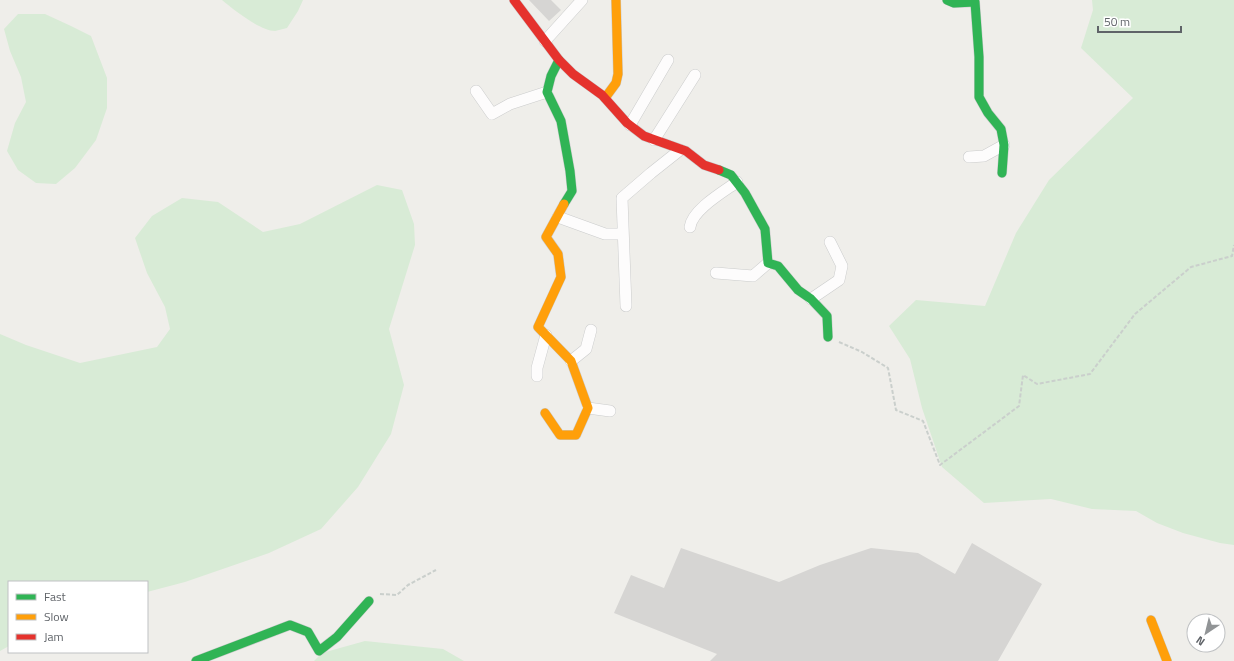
<svg xmlns="http://www.w3.org/2000/svg" width="1234" height="661" font-family="'Titillium Web',sans-serif">
<rect width="100%" height="100%" fill="#efeeea"/>
<path fill="#d8ebd6" d="M 222,0 L 303,0 L 298,11 L 287,28 C 283,29 279,30 275,31 C 260,31 233,9 222,0 Z
M 1092,0 L 1234,0 L 1234,545 L 1220,543 L 1183,533 L 1157,523 L 1136,511 L 1092,509 L 1051,499 L 984,503 L 942,467 L 922,408 L 910,359 L 889,326 L 916,300 L 985,306 L 1016,233 L 1049,180 L 1133,98 L 1081,48 L 1093,10 Z
M 18,14 L 45,14 L 71,26 L 91,36 L 107,78 L 107,108 L 96,140 L 75,168 L 56,184 L 36,183 L 18,170 L 7,151 L 15,123 L 26,102 L 21,77 L 10,51 L 4,29 Z
M 377,185 L 402,190 L 414,224 L 415,245 L 389,329 L 404,385 L 391,434 L 358,487 L 321,529 L 269,553 L 185,582 L 147,592 L 147,582 L 9,582 L 9,646 L 0,651 L 0,334 L 26,345 L 80,363 L 157,347 L 170,329 L 165,307 L 147,273 L 135,238 L 152,216 L 182,198 L 218,202 L 263,232 L 300,224 Z
M 365,641 L 443,649 L 464,661 L 314,661 L 322,653 Z"/>
<path fill="#d6d5d3" d="M 529,0 L 551,0 L 561,10 L 549,21 Z
M 972,543 L 1042,584 L 998,661 L 710,661 L 717,654 L 614,613 L 631,575 L 664,588 L 681,548 L 779,582 L 820,565 L 871,548 L 918,553 L 955,574 Z"/>
<g fill="none" stroke-linecap="round" stroke-linejoin="round">
<defs>
<path id="street" d="M 545,41 L 582,0
M 476,91 L 492,114 L 510,104 L 547,92
M 630,125 L 668,60
M 654,140 L 695,75
M 969,157 L 984,156 L 1004,145
M 558,217 L 605,234 L 623,234
M 690,227 C 692,210 723,192 737,182
M 716,273 L 753,276 L 768,263
M 811,299 L 839,280 L 842,266 L 830,242
M 626,306 L 622,198 L 651,173 L 680,150
M 571,361 L 586,349 L 591,330
M 537,376 L 537,368 L 546,335
M 588,408 L 610,411"/>
<path id="fast" d="M 947,0 L 954,3 L 975,2 L 979,57 L 979,97 L 988,113 L 1001,129 L 1004,145 L 1002,173
M 559,60 L 551,76 L 547,92 L 561,121 L 570,171 L 572,191 L 564,204
M 719,170 L 731,175 L 745,193 L 765,229 L 768,263 L 778,266 L 798,290 L 811,299 L 827,316 L 828,337
M 196,661 L 290,625 L 308,632 L 319,651 L 337,637 L 369,601"/>
<path id="slow" d="M 605,98 L 616,83 L 618,74 L 616,0
M 545,413 L 560,435 L 576,435 L 588,408 L 571,361 L 538,327 L 561,277 L 558,254 L 546,237 L 564,204
M 1151,620 L 1167,661"/>
<path id="jam" d="M 514,0 L 559,60 L 573,74 L 602,95 L 627,123 L 644,136 L 686,151 L 704,165 L 719,170"/>
</defs>
<use href="#street" stroke="#cbcccc" stroke-width="12"/>
<use href="#fast" stroke="#cacacb" stroke-width="10"/>
<use href="#slow" stroke="#cacacb" stroke-width="10"/>
<use href="#jam" stroke="#cacacb" stroke-width="10"/>
<path stroke="#cacfcc" stroke-width="2" stroke-dasharray="4 2" stroke-linecap="butt" d="M 839,342 L 862,352 L 888,368 L 896,410 L 923,421 L 940,465 L 1019,406 L 1023,375 L 1037,384 L 1090,374 L 1135,314 L 1191,267 L 1232,256 L 1234,245
M 380,594 L 397,595 L 408,585 L 436,570"/>
<use href="#street" stroke="#fdfcfc" stroke-width="11"/>
<use href="#fast" stroke="#30b455" stroke-width="9"/>
<use href="#slow" stroke="#ff9f0a" stroke-width="9"/>
<use href="#jam" stroke="#e5322d" stroke-width="9"/>
</g>
<rect x="8" y="581" width="140" height="72" fill="#ffffff" stroke="#bfc1c3"/>
<rect x="16" y="594" width="20" height="6" fill="#30b455" stroke="#bfc1c3"/>
<text x="44" y="601" font-size="12" fill="#5f6368">Fast</text>
<rect x="16" y="614" width="20" height="6" fill="#ff9f0a" stroke="#bfc1c3"/>
<text x="44" y="621" font-size="12" fill="#5f6368">Slow</text>
<rect x="16" y="634" width="20" height="6" fill="#e5322d" stroke="#bfc1c3"/>
<text x="44" y="641" font-size="12" fill="#5f6368">Jam</text>
<g transform="translate(1206 633) rotate(215)"><circle r="19" fill="#ffffff" stroke="#bfc1c3"/>
<path d="M0-3L7 15L0 10L-7 15Z" fill="#919496"/>
<text y="-6" font-size="11" font-weight="bold" text-anchor="middle" fill="#5f6368">N</text>
</g>
<path d="M1098 26v6h83v-6" fill="none" stroke="#5f6368" stroke-width="2"/>
<text x="1104" y="26" font-size="12" fill="#5f6368" stroke="#ffffff" stroke-width="3" paint-order="stroke">50 m</text>
</svg>
